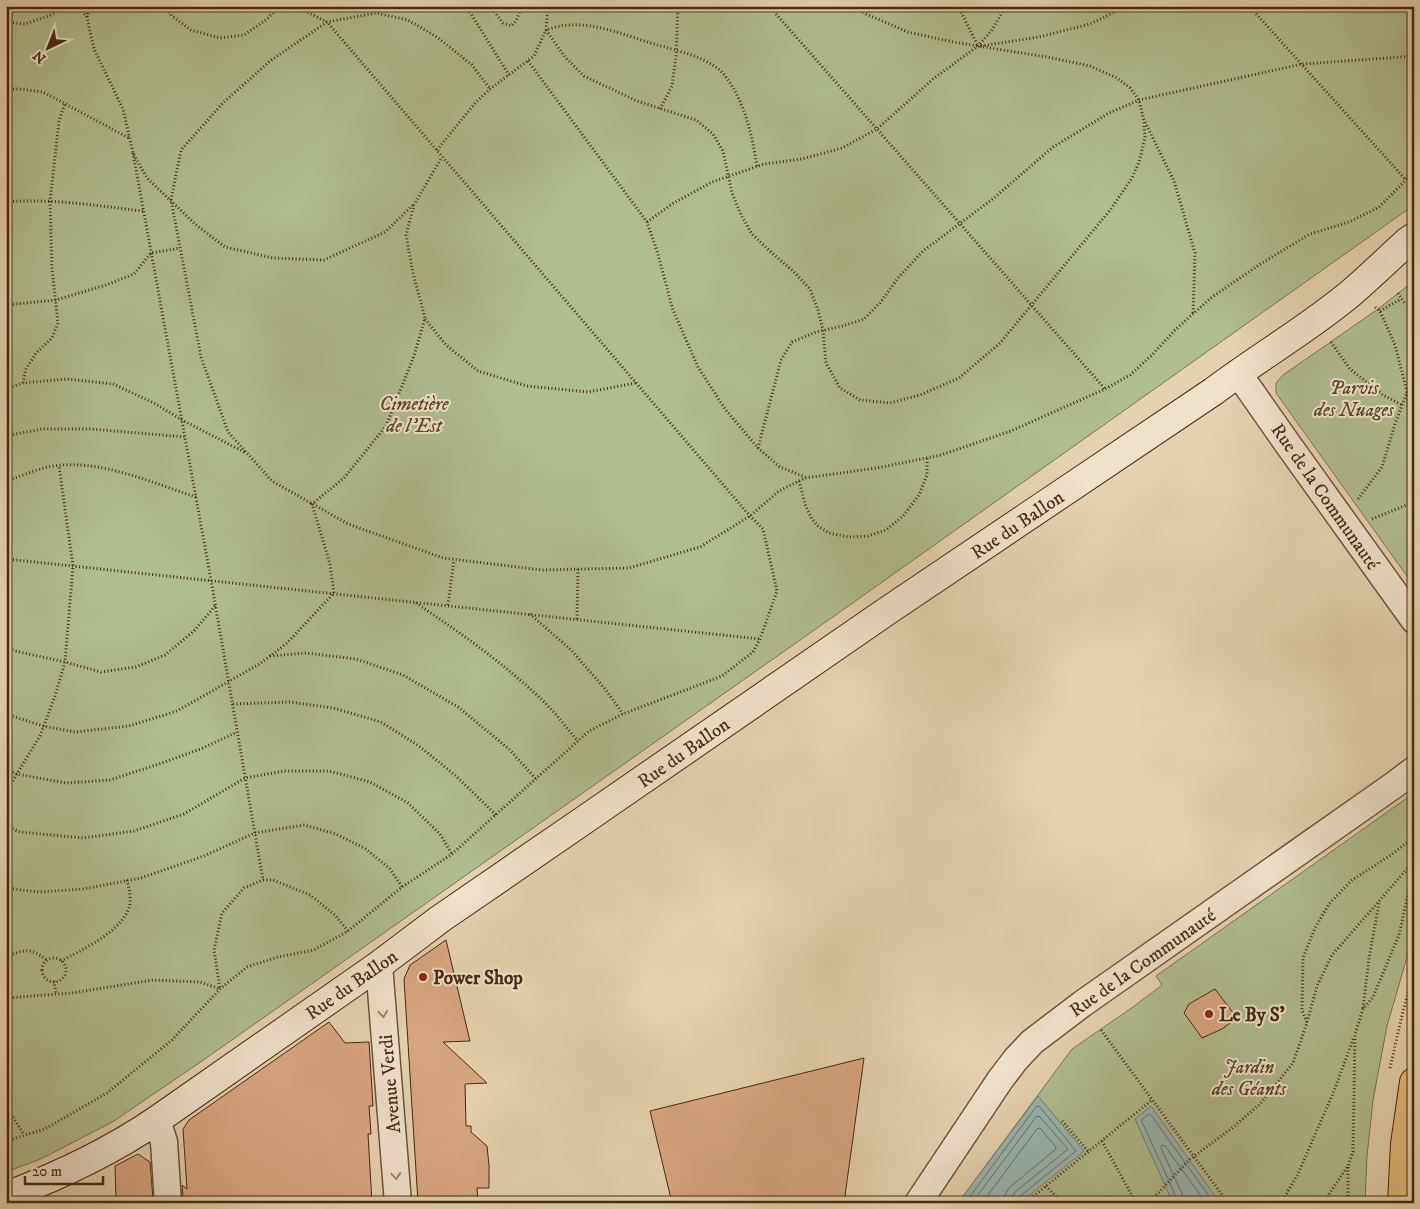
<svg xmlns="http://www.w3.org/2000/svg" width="1420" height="1209" font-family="'IM FELL DW Pica',serif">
<rect width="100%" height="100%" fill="#e6d2af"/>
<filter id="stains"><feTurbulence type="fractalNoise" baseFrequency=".004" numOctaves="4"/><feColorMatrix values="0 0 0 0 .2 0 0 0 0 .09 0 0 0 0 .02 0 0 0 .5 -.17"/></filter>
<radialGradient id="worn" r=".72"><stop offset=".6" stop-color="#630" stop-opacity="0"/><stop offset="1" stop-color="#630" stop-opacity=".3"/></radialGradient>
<path fill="#b0bd8f" stroke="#7c7350" d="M 6,6 L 1414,6 L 1414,205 L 847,607 L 202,1061 L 114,1121 L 43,1158 L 6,1172 Z
M 1414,281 L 1414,586 L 1276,393 L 1276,383 L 1283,375 L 1378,309 Z
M 1414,793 L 1414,933 L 1387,1026 L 1373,1100 L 1367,1156 L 1365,1203 L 958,1203 L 1072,1049 L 1133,1007 L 1162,985 L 1156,976 Z"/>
<path fill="#98b6b2" stroke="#787e72" d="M 1038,1096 L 1084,1151 L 1020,1203 L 958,1203 Z
M 1151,1106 L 1220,1203 L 1173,1203 L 1135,1119 Z"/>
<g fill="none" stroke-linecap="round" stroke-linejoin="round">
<path stroke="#707062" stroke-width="1" d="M 965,1203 L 1036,1107 L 1039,1106 L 1076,1151 L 1019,1197 L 1017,1203
M 972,1203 L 1036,1117 L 1039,1116 L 1067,1148 L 1067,1150 L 1015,1192 L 1012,1197 L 1011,1203
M 982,1203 L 1037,1129 L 1040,1128 L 1056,1147 L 1056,1149 L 1009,1188 L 1005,1195 L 1004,1203
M 1178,1203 L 1170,1183 L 1142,1122 L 1142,1119 L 1149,1114 L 1151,1115 L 1214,1203
M 1184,1203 L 1183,1196 L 1161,1148 L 1162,1145 L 1165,1146 L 1206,1203"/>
</g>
<path fill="#d9a782" stroke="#492912" d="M 446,940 L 470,1041 L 443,1042 L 487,1083 L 465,1084 L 466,1126 L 471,1126 L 471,1132 L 487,1146 L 489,1165 L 489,1188 L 477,1188 L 478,1203 L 418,1203 L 404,979 L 410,965 Z
M 1215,989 L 1237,1018 L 1222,1029 L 1202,1038 L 1184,1013 L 1189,1004 Z
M 329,1022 L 345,1043 L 369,1042 L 373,1106 L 369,1106 L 371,1134 L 368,1134 L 372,1203 L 189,1203 L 188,1197 L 183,1197 L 182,1185 L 187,1189 L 183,1129 L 189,1120 Z
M 864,1058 L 844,1203 L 672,1203 L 650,1111 Z
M 138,1154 L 150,1162 L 153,1199 L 141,1200 L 141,1203 L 116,1203 L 115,1166 Z"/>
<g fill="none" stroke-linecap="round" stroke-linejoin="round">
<defs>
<path id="street" d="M 1238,373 L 1287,443 L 1414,620
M 379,965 L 398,1203
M 157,1120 L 164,1142 L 168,1203
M 918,1203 L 1000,1080 L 1016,1059 L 1032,1042 L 1082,1004 L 1394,785 L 1414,770"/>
<path id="secondary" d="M 6,1196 C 59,1176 110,1152 157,1120 L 379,965 L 440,919 L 590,816 L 890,609 L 1214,391 C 1259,357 1308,329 1351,293 C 1371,276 1389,258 1408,241 L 1414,237"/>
<path id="primary" d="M 1402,1203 L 1405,1144 L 1414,1082"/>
</defs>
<use href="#street" stroke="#705339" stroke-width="29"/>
<use href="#secondary" stroke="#492912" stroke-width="30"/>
<use href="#primary" stroke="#492912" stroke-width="30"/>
<path stroke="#492912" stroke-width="3" stroke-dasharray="1 2.5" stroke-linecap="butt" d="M 77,6 L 87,17
M 89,6 L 87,18 L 94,49 L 123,109 L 133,153 L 147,178 L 195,224 L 225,247 L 273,258 L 324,260 L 385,232 L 413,205
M 165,6 L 172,16 L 191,30 L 220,38 L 244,35 L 267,19 L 280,6
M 295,6 L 327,22 L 376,13 L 408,20 L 437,37 L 472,65 L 490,89
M 466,6 L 509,75
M 490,6 L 503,23 L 511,26 L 516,21 L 522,6
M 769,6 L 1105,389
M 958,6 L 978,46
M 1249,6 L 1406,180
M 1412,6 L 1414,8
M 6,22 L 25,24 L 51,15 L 65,6
M 981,46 L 1039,37 L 1090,24 L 1127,6
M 528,61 L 647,222 L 657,251 L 673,310 L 698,367 L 725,409 L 758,448 L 780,467 L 805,477
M 6,89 L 20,89 L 43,92 L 129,138
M 660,109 L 672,86 L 676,56 L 678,6
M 1145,122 L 1174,181 L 1195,253 L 1193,313
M 437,150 L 476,102 L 490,89 L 534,56 L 546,30 L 548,6
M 133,153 L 211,580 L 263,880
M 757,166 C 752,135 745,103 726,77 C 711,57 677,51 654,44 C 627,36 597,23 569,25 C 561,25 553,28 546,30 L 565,57 L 584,76 L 637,101 L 696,120 L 713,134 L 723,151 L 732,193 L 741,215 L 752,234 L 772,253 L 794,272 L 810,289 L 818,310 L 823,330 L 826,363 L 840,388 L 860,400 L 890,403 L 920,395 L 959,378 L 1000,343 L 1111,209 L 1132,178 L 1139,162 L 1145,138 L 1144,121 L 1139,100 L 1130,88 L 1117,78 L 1090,66 L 1047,57 L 953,42 L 908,32 L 866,14 L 852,6
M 6,202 C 52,198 98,206 143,211
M 647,222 L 672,204 L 712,182 L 764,164 L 802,159 L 842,148 L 877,129 L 933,79 L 978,46 L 992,30 L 1006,6
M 1398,293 L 1405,304
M 6,305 L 56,300 L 106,285 L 134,274 L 151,253 L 180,248
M 1380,311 L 1401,299
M 425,319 L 446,345 L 478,371 L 527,386 L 588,392 L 636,383
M 1331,342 L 1350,369 L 1383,395 L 1402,405
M 1414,376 L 1407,392 L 1411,440 L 1414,460
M 23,383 L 26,369 L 36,353 L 52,338 L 58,323 L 52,269 L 50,201 L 59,121 L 65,103
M 6,389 L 23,383 L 67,379 L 113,384 L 154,403 L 182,420 L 246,453
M 6,436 L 42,429 L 91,429 L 185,437
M 758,448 L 781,360 L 792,342 L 816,332 L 843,326 L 864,319 L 880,303 L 898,278 L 923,251 L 994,198 L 1053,147 L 1109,113 L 1139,100 L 1302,64 L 1414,56
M 6,481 C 22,476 38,468 54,466 C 101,459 152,483 196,497
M 799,481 L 806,507 L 812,519 L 818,526 L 829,533 L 849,537 L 868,536 L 886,530 L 903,516 L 919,495 L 927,475 L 927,458
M 1358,499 L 1382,467 L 1395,424 L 1407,392 L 1395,345 L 1380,311 L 1375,307
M 1372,519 L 1414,502
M 6,559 L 760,639
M 416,603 C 459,632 502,662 540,698 C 554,711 566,727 578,741
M 448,605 L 454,560
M 530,614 L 571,650 L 605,689 L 623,714
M 577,619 L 578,569
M 6,647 L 15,651 L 65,662 L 101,672 L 136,667 L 165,655 L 194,631 L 215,606
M 270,656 L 306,653 L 356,659 L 403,675 L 458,707 L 509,749 L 536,779
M 233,704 L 290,702 L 333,708 L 381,722 L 419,746 L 456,776 L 496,815
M 6,714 L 43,726 L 75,732 L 129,726 L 177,711 L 261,663 L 287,643 L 334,593 L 330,564 L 312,504 L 344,478 L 386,426 L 414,356 L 425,318 L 413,273 L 406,235 L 414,205 L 442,157
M 6,770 L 17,774 L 66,783 L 110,780 L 162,763 L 203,748 L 237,732
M 6,789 L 12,782 L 40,736 L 55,696 L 65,662 L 73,566 L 59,466
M 6,826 L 20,832 L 83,838 L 134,831 L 184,814 L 245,778 L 284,771 L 329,771 L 370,782 L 408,803 L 440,834 L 452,854
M 6,888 L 39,892 L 83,889 L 141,878 L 204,856 L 255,833 L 304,825 L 336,834 L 366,849 L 390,869 L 402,887
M 348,931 L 402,887 L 452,854 L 589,731 L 623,714 L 722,676 L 753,652 L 760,639 L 777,591 L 763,529 L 750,516 L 327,22 L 270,61 L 223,103 L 181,150 L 171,200 L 201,357 L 228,432 L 272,481 L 348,524 L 443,558 L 542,570 L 629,568 L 700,547 L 750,516 L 779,491 L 805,478 L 877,468 L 941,455 L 1011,431 L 1105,389 L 1130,375 L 1153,354 L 1175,330 L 1212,297 L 1262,263 L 1310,234 L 1349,222 L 1379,207 L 1406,180 L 1414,165
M 6,956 C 27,950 28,947 47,960
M42 970a12 12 0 1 1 24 0a12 12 0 1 1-24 0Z
M 61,961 C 82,950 125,930 130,904 C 131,896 129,888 127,880
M 54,981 L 56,994
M 6,998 L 72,993 L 153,980 L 200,982 L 220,989
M 1363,1008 L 1369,958 L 1379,903
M 1307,1022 L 1317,986 L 1332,955 L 1414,861
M 1101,1030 L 1228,1203
M 1390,1068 L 1403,1011 L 1414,972
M 6,1105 L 24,1135
M 1062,1121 L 1088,1151
M 6,1141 L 45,1129 L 107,1093 L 172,1040 L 220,989 L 247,967 L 278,957 L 314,950 L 348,931 L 335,915 L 310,895 L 273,880 L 263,880 L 244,888 L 222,913 L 214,950 L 220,989
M 1102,1141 L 1136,1203
M 1348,1167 L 1348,1203
M 1046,1186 L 1062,1203
M 1025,1203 L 1152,1100
M 1149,1203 L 1189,1160 L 1232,1128 L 1260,1104 L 1293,1063 L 1307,1023 L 1302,1010 L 1303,958 L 1315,928 L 1329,904 L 1352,880 L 1391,855 L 1414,837
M 1281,1203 L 1298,1174 L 1334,1091 L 1354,1037
M 1323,1203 L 1348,1166 L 1353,1151 L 1355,1034 L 1363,1009 L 1373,997 L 1399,935 L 1414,866"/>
<use href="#street" stroke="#efe2cb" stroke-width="26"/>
<use href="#secondary" stroke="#efe2cb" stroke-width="28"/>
<use href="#primary" stroke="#e3b978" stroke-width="28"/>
</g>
<defs><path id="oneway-chevron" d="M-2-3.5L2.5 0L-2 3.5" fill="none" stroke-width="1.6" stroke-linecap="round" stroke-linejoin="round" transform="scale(1.25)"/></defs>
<g stroke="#9c866e">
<use href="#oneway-chevron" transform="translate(383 1014) rotate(85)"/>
<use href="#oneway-chevron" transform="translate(396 1176) rotate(85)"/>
</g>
<g fill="#8f2418" stroke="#efe2cb" stroke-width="2">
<circle cx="423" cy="977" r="5"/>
<circle cx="1209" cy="1014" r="5"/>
</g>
<g text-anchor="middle" stroke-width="4" stroke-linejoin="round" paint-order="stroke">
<g font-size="19" font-style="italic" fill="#5e472b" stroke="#efe2cb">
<text x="1354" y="394">Parvis<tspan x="1354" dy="22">des Nuages</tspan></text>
<text x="414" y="410">Cimetière<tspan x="414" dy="22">de l'Est</tspan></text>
<text x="1249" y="1073">Jardin<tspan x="1249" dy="22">des Géants</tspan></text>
</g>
<g font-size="19" fill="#492912" stroke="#efe2cb">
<text transform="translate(1326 496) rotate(55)" y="7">Rue de la Communauté</text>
<text transform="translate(1017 524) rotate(-34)" y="7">Rue du Ballon</text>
<text transform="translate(683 752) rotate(-35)" y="7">Rue du Ballon</text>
<text transform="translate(1142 962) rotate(-35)" y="7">Rue de la Communauté</text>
<text transform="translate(351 984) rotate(-35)" y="7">Rue du Ballon</text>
<text transform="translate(389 1084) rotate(-95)" y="7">Avenue Verdi</text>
</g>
<g font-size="19" font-weight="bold" fill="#492912" stroke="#efe2cb" text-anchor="start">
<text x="433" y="984">Power Shop</text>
<text x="1219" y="1021">Le By S'</text>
</g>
</g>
<rect width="1420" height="1209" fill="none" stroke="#e6d2af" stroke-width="25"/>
<rect x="8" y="8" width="1405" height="1194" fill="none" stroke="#492912" stroke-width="2.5"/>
<rect x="12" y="12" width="1395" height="1184" fill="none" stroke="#492912"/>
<g transform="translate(48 48) rotate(223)" stroke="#efe2cb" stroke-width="4" paint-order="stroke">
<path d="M0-4L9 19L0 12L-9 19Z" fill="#492912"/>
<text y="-8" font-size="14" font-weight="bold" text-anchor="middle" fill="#492912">N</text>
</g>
<path d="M25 1176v8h78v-8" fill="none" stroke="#492912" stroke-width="2.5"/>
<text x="32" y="1176" font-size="15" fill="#492912" stroke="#efe2cb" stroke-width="4" paint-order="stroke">20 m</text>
<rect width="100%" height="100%" filter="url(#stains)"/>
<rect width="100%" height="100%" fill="url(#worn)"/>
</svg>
